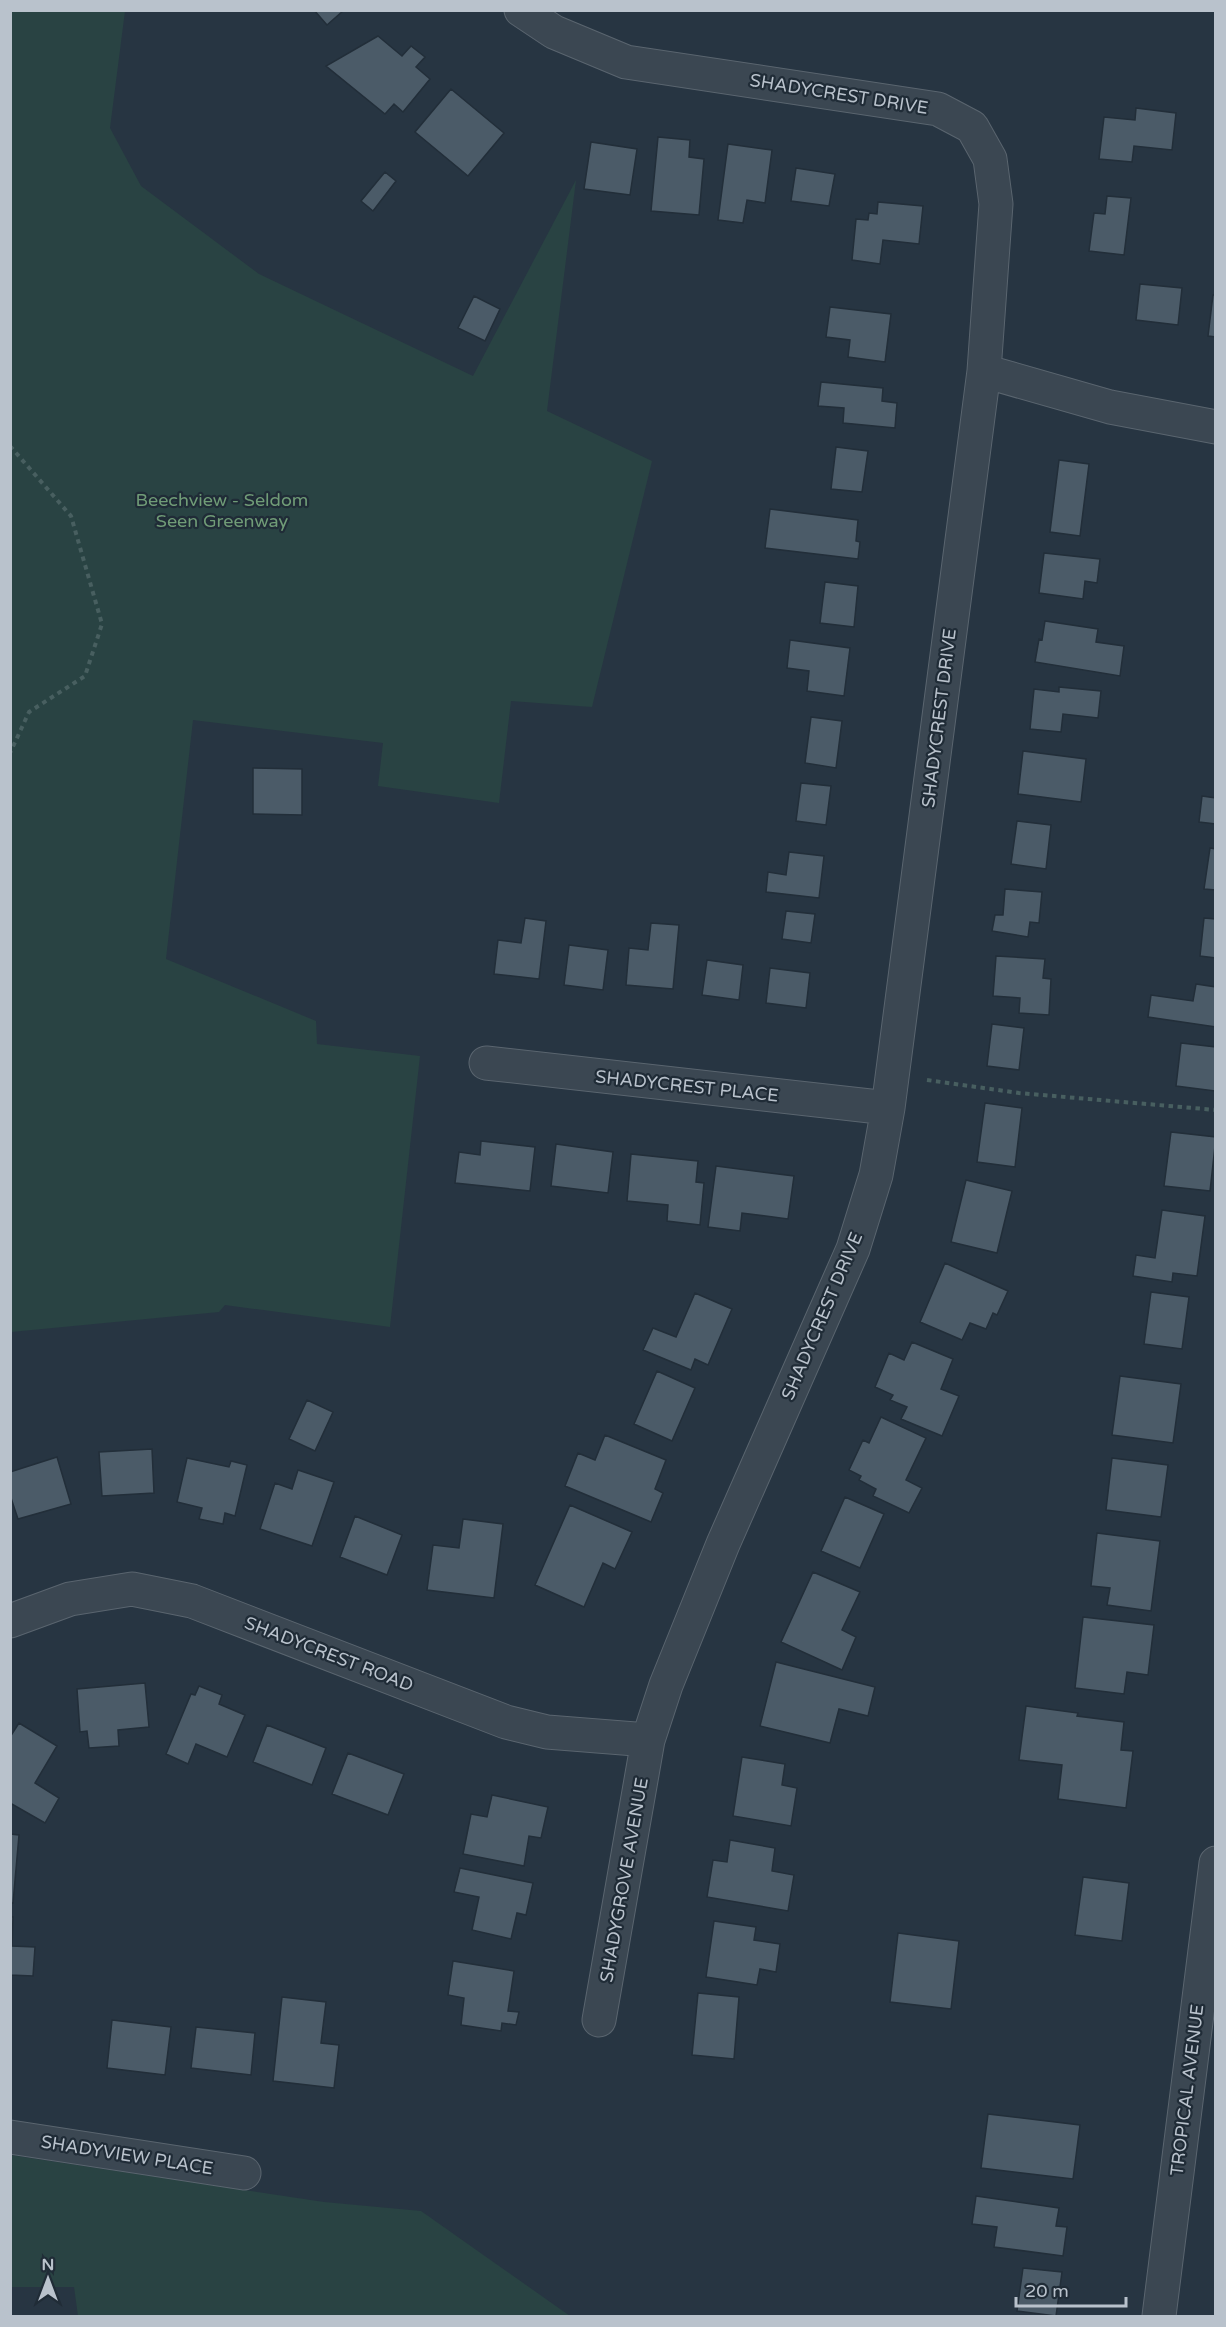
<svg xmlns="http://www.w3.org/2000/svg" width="1226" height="2327" font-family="'Varela Round',sans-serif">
<rect width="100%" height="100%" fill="#273542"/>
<path fill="#294343" d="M 11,10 L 125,11 L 110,128 L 141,186 L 259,274 L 473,376 L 576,180 L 547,411 L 652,461 L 592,707 L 511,701 L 499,803 L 378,786 L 383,743 L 193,720 L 166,959 L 316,1021 L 317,1044 L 420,1056 L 390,1327 L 225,1305 L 219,1312 L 11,1332 Z
M 10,2155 L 324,2202 L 421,2211 L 570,2316 L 78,2316 L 74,2287 L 11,2287 Z"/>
<path fill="#4b5b68" stroke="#222e39" stroke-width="1.5" d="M 314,10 L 344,10 L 327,25 Z
M 378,36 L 402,56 L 411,46 L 425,57 L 416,67 L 430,79 L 403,112 L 394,104 L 385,114 L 326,66 Z
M 451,89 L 504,133 L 468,176 L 415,132 Z
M 1136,108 L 1176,113 L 1172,150 L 1134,146 L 1132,162 L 1099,159 L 1104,117 L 1135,120 Z
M 658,137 L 690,140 L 689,157 L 704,159 L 699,215 L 651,211 Z
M 591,142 L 637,149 L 630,195 L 584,189 Z
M 728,144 L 772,150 L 765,203 L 747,200 L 743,223 L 718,220 Z
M 796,168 L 835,174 L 829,206 L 791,201 Z
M 385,172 L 396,181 L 373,211 L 361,201 Z
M 1107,196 L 1131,198 L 1124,255 L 1089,251 L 1094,213 L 1105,214 Z
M 878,202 L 923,206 L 919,244 L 883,240 L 880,264 L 852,260 L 856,219 L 868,220 L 869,213 L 877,214 Z
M 1140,284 L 1182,288 L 1178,325 L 1136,320 Z
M 1213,295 L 1216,295 L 1216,337 L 1208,336 Z
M 474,296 L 500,309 L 485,341 L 458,328 Z
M 830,307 L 891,314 L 885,362 L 848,357 L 850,340 L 826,337 Z
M 821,382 L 883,388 L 882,401 L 897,403 L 895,428 L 843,423 L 844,408 L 818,406 Z
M 836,447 L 868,451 L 862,492 L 831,489 Z
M 1059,460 L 1089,464 L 1080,536 L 1050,532 Z
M 770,509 L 858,520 L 856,541 L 860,542 L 858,559 L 765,548 Z
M 1044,553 L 1100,559 L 1097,583 L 1085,581 L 1083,599 L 1039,593 Z
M 825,582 L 858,586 L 854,627 L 820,623 Z
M 1045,621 L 1098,629 L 1096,642 L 1124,646 L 1120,676 L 1035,662 L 1039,639 L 1042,640 Z
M 790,640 L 850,648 L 844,696 L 807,691 L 809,671 L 787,668 Z
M 1059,687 L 1101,691 L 1098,718 L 1063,714 L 1061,732 L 1030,729 L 1034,689 L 1059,692 Z
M 811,717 L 842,721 L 836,768 L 805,763 Z
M 1023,751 L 1086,759 L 1081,802 L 1018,794 Z
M 253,768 L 302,769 L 302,815 L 253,814 Z
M 801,783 L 831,786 L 826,825 L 796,821 Z
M 1202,796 L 1216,798 L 1216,824 L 1199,822 Z
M 1017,821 L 1051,825 L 1046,869 L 1011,864 Z
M 1210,848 L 1216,849 L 1216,890 L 1204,889 Z
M 789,852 L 824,856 L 819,898 L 766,892 L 768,872 L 786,875 Z
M 1005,889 L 1042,892 L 1039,923 L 1030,922 L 1028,937 L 992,931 L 995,915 L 1003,915 Z
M 786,911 L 815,914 L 811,943 L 782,939 Z
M 525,918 L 546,921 L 539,979 L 494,974 L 498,940 L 521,943 Z
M 1204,918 L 1216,919 L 1216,958 L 1200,956 Z
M 651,923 L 679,925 L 673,989 L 626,985 L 629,948 L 648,950 Z
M 569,945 L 608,950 L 603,990 L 564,985 Z
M 996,956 L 1045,959 L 1043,978 L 1051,979 L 1049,1015 L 1019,1013 L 1020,998 L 993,996 Z
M 707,960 L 743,965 L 739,1000 L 702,995 Z
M 770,968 L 810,973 L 806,1008 L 766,1003 Z
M 1196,984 L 1216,987 L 1216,1027 L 1148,1017 L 1151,995 L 1193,1001 Z
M 992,1024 L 1024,1028 L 1019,1070 L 987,1066 Z
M 1181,1043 L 1216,1047 L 1215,1091 L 1176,1086 Z
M 985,1103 L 1022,1108 L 1015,1167 L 977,1162 Z
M 1171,1132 L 1216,1137 L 1210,1191 L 1164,1186 Z
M 481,1141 L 535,1147 L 530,1191 L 455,1183 L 459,1152 L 480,1155 Z
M 556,1144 L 613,1152 L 608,1193 L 551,1186 Z
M 631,1154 L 698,1161 L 696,1182 L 704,1183 L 700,1225 L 667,1221 L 668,1205 L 627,1201 Z
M 716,1166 L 794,1176 L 788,1219 L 742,1213 L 740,1231 L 708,1227 Z
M 966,1180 L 1012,1191 L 997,1253 L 951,1242 Z
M 1162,1210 L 1205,1216 L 1197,1276 L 1173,1273 L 1172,1282 L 1133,1276 L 1136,1255 L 1155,1258 Z
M 945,1263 L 1008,1291 L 997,1315 L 993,1313 L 986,1329 L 970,1323 L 962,1340 L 920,1322 Z
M 1151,1292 L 1189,1297 L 1182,1349 L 1144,1344 Z
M 695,1293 L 732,1309 L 708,1365 L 695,1359 L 691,1370 L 643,1350 L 653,1328 L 676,1337 Z
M 912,1342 L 953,1359 L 941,1389 L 959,1396 L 942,1436 L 901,1419 L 907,1407 L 890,1400 L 893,1395 L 875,1387 L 889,1353 L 904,1360 Z
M 657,1371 L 695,1388 L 672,1441 L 634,1424 Z
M 1120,1376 L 1181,1384 L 1173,1443 L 1112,1435 Z
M 307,1400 L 333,1412 L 315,1451 L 289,1439 Z
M 881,1417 L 926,1438 L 906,1480 L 922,1488 L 909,1513 L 873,1496 L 876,1489 L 859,1480 L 861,1476 L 849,1470 L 863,1440 L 869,1443 Z
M 605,1435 L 666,1460 L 655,1489 L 663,1493 L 651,1522 L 565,1486 L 578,1453 L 595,1460 Z
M 152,1449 L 154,1493 L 102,1496 L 99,1452 Z
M 57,1457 L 71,1504 L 18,1519 L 10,1495 L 10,1472 Z
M 187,1458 L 229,1467 L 231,1461 L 247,1465 L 235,1516 L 225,1513 L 223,1524 L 199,1519 L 202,1508 L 177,1502 Z
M 1112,1458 L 1168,1465 L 1161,1517 L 1106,1510 Z
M 298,1470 L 334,1482 L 312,1546 L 260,1529 L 275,1483 L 292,1489 Z
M 845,1497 L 884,1514 L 860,1568 L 821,1551 Z
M 570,1505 L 632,1532 L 615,1569 L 603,1563 L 584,1607 L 535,1585 Z
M 355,1516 L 402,1535 L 387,1575 L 340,1557 Z
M 463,1519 L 503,1524 L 494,1598 L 427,1590 L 433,1545 L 459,1548 Z
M 1097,1533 L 1160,1541 L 1151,1611 L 1107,1605 L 1110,1588 L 1091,1586 Z
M 813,1572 L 860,1592 L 842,1630 L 856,1637 L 842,1670 L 781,1642 Z
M 1083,1617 L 1154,1625 L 1148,1675 L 1127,1672 L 1124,1694 L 1075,1688 Z
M 776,1662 L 875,1687 L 868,1716 L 839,1709 L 830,1743 L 760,1726 Z
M 145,1683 L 149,1727 L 118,1730 L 119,1746 L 89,1748 L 87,1731 L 80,1732 L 77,1689 Z
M 199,1686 L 222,1695 L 219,1704 L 245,1715 L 227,1757 L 196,1744 L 188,1764 L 166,1754 L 191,1694 L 195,1695 Z
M 1026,1706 L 1078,1713 L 1077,1716 L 1124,1722 L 1121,1750 L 1133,1751 L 1126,1808 L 1058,1799 L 1062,1765 L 1019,1760 Z
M 19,1723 L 57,1746 L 35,1783 L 59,1798 L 45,1823 L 10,1803 L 10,1737 Z
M 267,1725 L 326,1748 L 312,1785 L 253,1762 Z
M 348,1753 L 404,1774 L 388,1815 L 332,1794 Z
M 742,1757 L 785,1764 L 782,1785 L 797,1788 L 791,1826 L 733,1816 Z
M 492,1795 L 548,1807 L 541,1838 L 529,1836 L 524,1866 L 463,1854 L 471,1814 L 487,1817 Z
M 10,1834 L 19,1835 L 13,1903 L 10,1903 Z
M 730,1840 L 775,1848 L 772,1871 L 794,1875 L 788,1911 L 707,1897 L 713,1860 L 727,1862 Z
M 460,1868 L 533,1883 L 526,1915 L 517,1913 L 511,1939 L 472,1930 L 479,1897 L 454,1892 Z
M 1083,1877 L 1129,1883 L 1122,1941 L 1075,1935 Z
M 10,1917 L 13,1917 L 12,1946 L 35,1947 L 33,1976 L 10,1975 Z
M 714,1921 L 756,1927 L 754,1940 L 780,1944 L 776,1972 L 760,1969 L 757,1985 L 706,1977 Z
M 898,1933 L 959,1941 L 951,2009 L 890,2002 Z
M 453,1961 L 514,1971 L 508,2011 L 519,2012 L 516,2025 L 502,2023 L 501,2031 L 461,2025 L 464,1998 L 448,1995 Z
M 698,1993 L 739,1997 L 734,2059 L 692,2055 Z
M 282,1997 L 326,2002 L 321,2043 L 339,2045 L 334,2088 L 273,2081 Z
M 112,2020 L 171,2027 L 165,2075 L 107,2068 Z
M 196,2027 L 255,2033 L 251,2075 L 191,2068 Z
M 988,2114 L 1080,2125 L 1073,2179 L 981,2168 Z
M 976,2196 L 1059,2208 L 1056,2226 L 1067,2227 L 1063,2256 L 994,2247 L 997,2227 L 972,2224 Z
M 1023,2268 L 1062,2272 L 1056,2316 L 1017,2311 Z"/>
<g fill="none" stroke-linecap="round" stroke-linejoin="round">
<defs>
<path id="minor" d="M 521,10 L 554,32 L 626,62 L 938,109 L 972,127 L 990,159 L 996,204 L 984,371 L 888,1108 L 876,1175 L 853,1249 L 723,1544 L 666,1685 L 648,1740 L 599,2020
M 984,371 L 1110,407 L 1216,427
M 486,1063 L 888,1108
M 10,1621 L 70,1599 L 132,1589 L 192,1601 L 506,1722 L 547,1732 L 648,1740
M 10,2137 L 244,2173
M 1159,2316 L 1216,1863"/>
</defs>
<use href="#minor" stroke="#5a656f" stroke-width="35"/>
<path stroke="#485f60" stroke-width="4" stroke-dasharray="4.5 4.5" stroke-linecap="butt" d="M 10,446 L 71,516 L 102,624 L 85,676 L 29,712 L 10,753
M 927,1080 L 1019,1093 L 1216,1110"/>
<use href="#minor" stroke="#3b4752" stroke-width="33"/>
</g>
<g text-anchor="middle" stroke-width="4.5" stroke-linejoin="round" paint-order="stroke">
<g font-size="18" fill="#b9c2cc" stroke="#202c37">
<text transform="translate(839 94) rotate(9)" y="6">SHADYCREST DRIVE</text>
<text transform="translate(939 718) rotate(-83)" y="6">SHADYCREST DRIVE</text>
<text transform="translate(687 1086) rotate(6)" y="6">SHADYCREST PLACE</text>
<text transform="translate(822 1316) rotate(-67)" y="6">SHADYCREST DRIVE</text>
<text transform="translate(329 1654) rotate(21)" y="6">SHADYCREST ROAD</text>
<text transform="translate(624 1880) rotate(-80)" y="6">SHADYGROVE AVENUE</text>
<text transform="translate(1187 2090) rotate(-83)" y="6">TROPICAL AVENUE</text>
<text transform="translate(127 2155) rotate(9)" y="6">SHADYVIEW PLACE</text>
</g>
<g font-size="18" fill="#709c77" stroke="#202c37">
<text x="222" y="506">Beechview - Seldom<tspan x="222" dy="21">Seen Greenway</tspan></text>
</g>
</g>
<rect width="1226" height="2327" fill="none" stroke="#b9c2cc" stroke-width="24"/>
<g transform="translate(48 2279)" stroke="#202c37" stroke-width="4.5" paint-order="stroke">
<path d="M0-4.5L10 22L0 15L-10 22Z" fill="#b9c2cc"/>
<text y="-9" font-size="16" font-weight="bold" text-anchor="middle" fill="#b9c2cc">N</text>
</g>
<path d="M1016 2297v9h110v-9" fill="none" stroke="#b9c2cc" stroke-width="3"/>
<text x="1025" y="2297" font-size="18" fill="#b9c2cc" stroke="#202c37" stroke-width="4.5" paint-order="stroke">20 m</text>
</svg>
